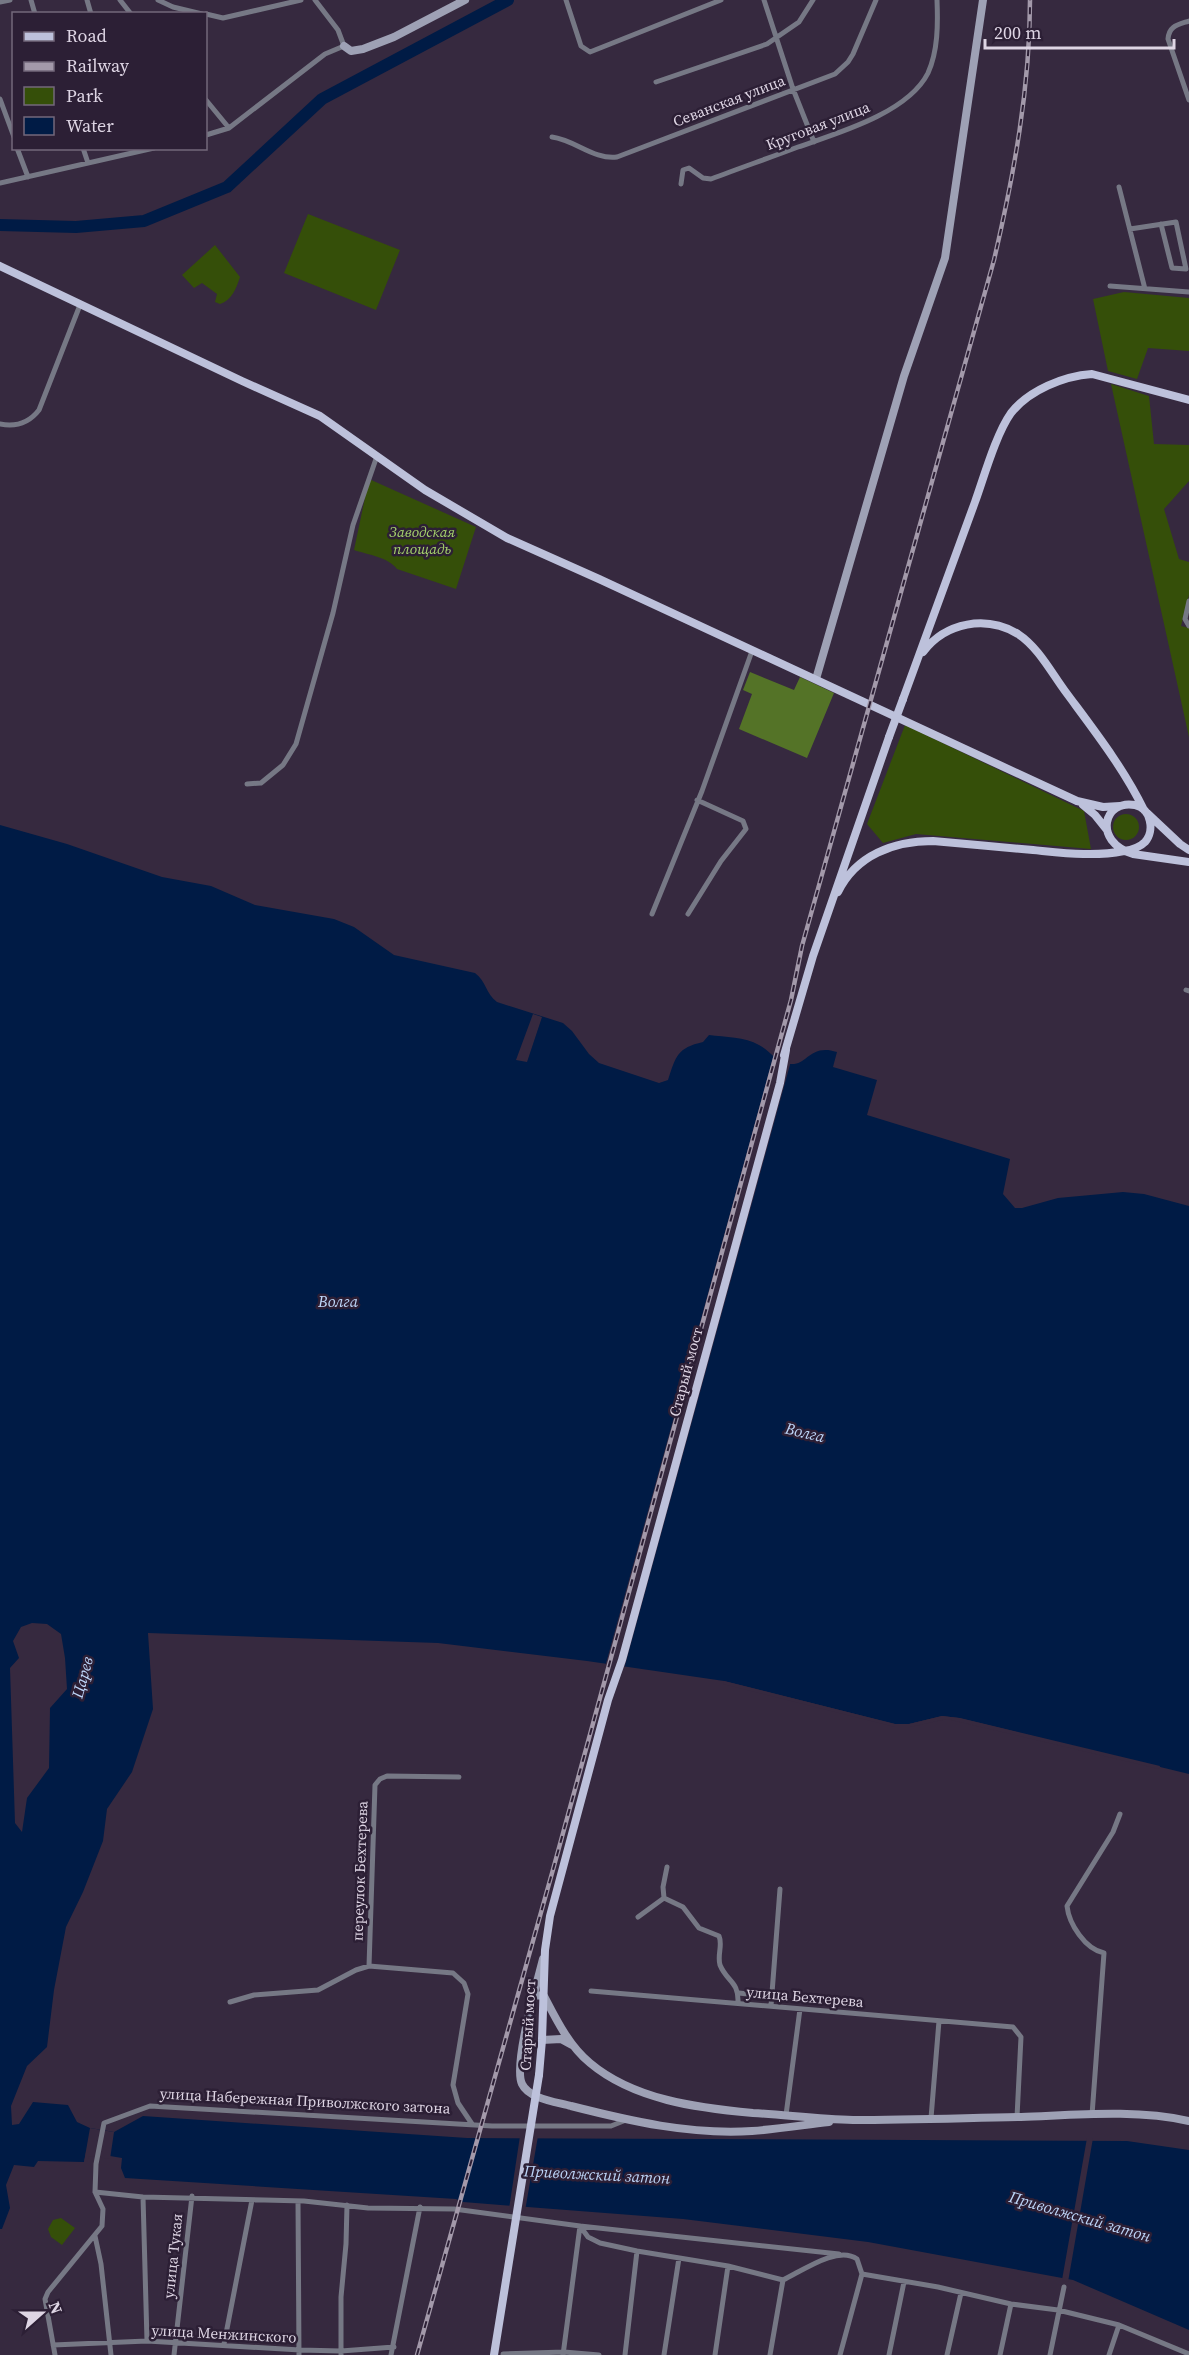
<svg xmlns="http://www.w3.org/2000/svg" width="1189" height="2355" font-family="'Source Serif 4',serif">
<rect width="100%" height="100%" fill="#36293f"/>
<path fill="#354f09" d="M 308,214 L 400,250 L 376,310 L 284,273 Z
M 215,245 L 240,277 C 236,289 232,300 220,304 L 215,302 L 217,294 L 202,283 L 194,288 L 182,275 Z
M 1124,292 L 1189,298 L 1189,351 L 1148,348 L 1137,379 L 1108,371 L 1093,299 Z
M 1111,384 L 1149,396 L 1154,444 L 1189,445 L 1189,481 L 1164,509 L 1179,559 L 1189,562 L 1189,595 L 1181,626 L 1189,628 L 1189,737 Z
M 369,479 L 476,527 L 456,589 L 397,569 C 388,557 369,555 354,550 Z
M 905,725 L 1084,811 L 1091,849 L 916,834 L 883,843 L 867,824 Z
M1113 827a13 13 0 1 1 26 0a13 13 0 1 1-26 0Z
M 61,2218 L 75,2228 L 62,2245 L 51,2237 L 48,2229 L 53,2220 Z"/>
<path fill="#547327" d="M 750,672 L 794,690 L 800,677 L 834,693 L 807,758 L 739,729 L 752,694 L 743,690 Z"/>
<path fill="#001b45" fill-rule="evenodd" d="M 0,825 L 67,844 L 162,877 L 211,886 L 255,905 L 334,919 L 354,927 L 394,955 L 475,973 C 486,981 486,994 497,1002 L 563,1023 L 572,1031 L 589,1054 L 599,1063 L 659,1083 L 668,1080 C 676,1056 677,1048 703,1042 L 709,1035 C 725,1037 745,1037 759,1045 C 771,1051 776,1063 790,1064 C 807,1066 810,1043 837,1052 L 833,1067 L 877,1080 L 867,1115 L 1010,1159 L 1003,1194 L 1015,1208 L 1022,1208 L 1058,1198 L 1123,1192 L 1144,1194 L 1189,1206 L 1189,1774 L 959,1718 L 942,1716 L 909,1724 L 895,1724 L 724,1681 L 587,1661 L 438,1643 L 148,1633 L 153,1709 L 132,1772 L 107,1809 L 103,1841 L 83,1892 L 66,1927 L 54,1990 L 47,2047 L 27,2066 L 11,2106 L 12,2125 L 19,2124 L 33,2102 L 68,2105 L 77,2122 L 90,2128 L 114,2132 L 143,2116 L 467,2138 L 1127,2141 L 1189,2150 L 1189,2330 L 1073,2280 L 868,2242 L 683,2219 L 463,2202 L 456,2199 L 125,2178 L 121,2168 L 122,2158 L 86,2152 L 84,2162 L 38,2161 L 34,2167 L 14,2165 L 6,2185 L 10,2208 L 2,2229 L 0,2229 ZM 32,1623 L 47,1624 L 61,1634 L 65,1658 L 67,1689 L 50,1708 L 49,1768 L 27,1798 L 22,1832 L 15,1823 L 10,1668 L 19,1658 L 13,1641 L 21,1627 Z"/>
<path fill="#36293f" d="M 533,1014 L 542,1017 L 527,1062 L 516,1060 Z
M 774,1054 L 779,1058 L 791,1061 L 624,1669 L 605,1667 Z
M 724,1681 L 895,1724 L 909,1724 L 942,1716 L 960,1718 L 1160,1766 L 1159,1769 L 947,1719 L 910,1727 L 895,1727 L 723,1684 Z
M 90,2128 L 114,2132 L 110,2159 L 89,2156 L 87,2162 L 84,2162 Z
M 520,2136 L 538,2136 L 525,2211 L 509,2209 Z
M 1087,2138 L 1093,2138 L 1068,2282 L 1062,2280 Z"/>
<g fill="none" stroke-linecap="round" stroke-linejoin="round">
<path stroke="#001b45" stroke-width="12" d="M 0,225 L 76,227 L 144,221 L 227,187 L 322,99 L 508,0"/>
<path stroke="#767885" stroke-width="5" d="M 31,0 L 35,14
M 87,0 L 91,14
M 120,0 L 131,14
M 158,0 L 173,7 L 202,14
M 566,0 L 581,46 L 590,52 L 721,0
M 764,0 L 793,89 L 814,142
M 0,2 L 10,0
M 206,14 L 223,18 L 301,0
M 1189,21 C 1177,25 1169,26 1168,39 L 1189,100
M 656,82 L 767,44 L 799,22 L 813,0
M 0,99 L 14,137
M 206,100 L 229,128
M 206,135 L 229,128 L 325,54 L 344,46 L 338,30 L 315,0
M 552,137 C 575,140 594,160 617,157 L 835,74 L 848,62 L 853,54 L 876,0
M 17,148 L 28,177
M 83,148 L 88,163
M 0,183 L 154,148
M 681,184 L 683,170 L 689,168 L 703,178 L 711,179 C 740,168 769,158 798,147 C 838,133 908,113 928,73 C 938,51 938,24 937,0
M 1119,187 L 1145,289
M 1130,229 L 1176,222 L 1186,269 L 1172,268 L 1161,224
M 1110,286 L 1189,292
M 0,424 C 15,427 29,423 39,410 L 80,305
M 1189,601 L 1185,619 L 1189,626
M 247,784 L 261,783 L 283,765 L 296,744 L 333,613 L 353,525 L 377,456
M 652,914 L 702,791 L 752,651
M 688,914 L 721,861 L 746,829 L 743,821 L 697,800
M 1186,990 L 1189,991
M 667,1867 L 663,1887 L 664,1898 L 683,1907 L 699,1928 L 719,1936 C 723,1945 717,1955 720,1965 C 727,1982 739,1981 738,2003
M 638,1917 L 664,1898
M 369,1966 L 375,1785 L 380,1779 L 387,1776 L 459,1777
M 591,1991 L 1013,2027 L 1021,2037 L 1017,2117
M 739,1993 L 772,1997
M 230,2002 L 254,1995 L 318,1990 L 356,1970 L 369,1966 L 453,1973 L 464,1983 L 468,1994 L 453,2085 L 458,2103 L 472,2124
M 771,2006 L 780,1889
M 786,2115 L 800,2009
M 1092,2115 L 1104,1953 C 1085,1949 1069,1924 1067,1906 L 1113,1832 L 1120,1814
M 931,2118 L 939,2021
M 95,2192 L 143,2197 L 304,2201 L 368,2208 L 454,2209 L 580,2226 L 588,2237 L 600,2243 L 637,2251 L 728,2266 L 783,2280 C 802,2271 838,2245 857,2259 L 862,2274 L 938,2287 L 1011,2304 L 1058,2310 L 1119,2325 L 1189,2354
M 95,2192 L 96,2164 L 104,2123 L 150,2106 L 492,2126 L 611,2126 L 626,2120
M 143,2197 L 147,2341
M 298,2201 L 299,2355
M 95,2236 L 101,2264 L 111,2355
M 224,2344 L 252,2200
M 53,2345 L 147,2341 L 300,2350 L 341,2351 L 394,2347
M 503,2354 L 564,2352 L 599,2355
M 55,2355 L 45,2299 L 48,2292 L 102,2226 L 103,2209 L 95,2192
M 174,2355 L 192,2196
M 341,2355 L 341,2297 L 346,2244 L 347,2205
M 391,2355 L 420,2207
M 563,2355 L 580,2226 L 839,2254
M 625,2355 L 637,2251
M 664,2355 L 679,2258
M 715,2355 L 728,2266
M 770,2355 L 783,2280
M 840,2355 L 862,2274
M 889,2355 L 904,2282
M 947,2355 L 961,2293
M 1000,2355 L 1011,2304
M 1050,2355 L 1064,2287
M 1109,2355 L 1119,2325"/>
<path stroke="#9ea1b5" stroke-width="8" d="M 344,46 L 351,51 L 363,49 L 394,37 L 465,0
M 816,679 L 904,376 L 945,258 L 983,0
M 543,1959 C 537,1983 513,2065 522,2084 C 529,2099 557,2102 571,2106 C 630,2121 690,2135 752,2131 C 778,2129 803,2125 829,2122
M 534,1995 L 544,1996 C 556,2019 569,2046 590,2063 C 634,2100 698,2108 753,2113 C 786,2115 820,2119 853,2120 C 909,2120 965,2118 1021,2117 C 1076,2115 1135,2109 1189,2121
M 542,2040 L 561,2039 L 572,2045"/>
<path stroke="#bdc1db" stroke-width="8" d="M 0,266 L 242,381 L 320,416 L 425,490 L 507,538 L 599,579 L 1077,801 L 1103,807 L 1120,806
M 923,652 C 946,622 986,615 1018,634 C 1038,647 1051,672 1065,691 C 1093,729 1123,767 1144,810
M 903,699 C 927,633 951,567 975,502 C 984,477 996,434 1011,413 C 1029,390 1064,376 1092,374 L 1189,400
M 1083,805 L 1095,815 L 1107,830
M 1147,813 L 1180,844 L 1189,850
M 838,892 C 856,855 894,841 933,841 C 966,844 1000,847 1033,850 C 1064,853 1094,857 1124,851 C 1131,850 1139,848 1145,842 C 1155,831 1151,808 1135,805 C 1104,799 1092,841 1133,854 L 1189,862
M 784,1055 L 813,956 L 889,737
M 539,2075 L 542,2040 L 545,1950 L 550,1916 L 608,1700 L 622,1660 L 780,1083 L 786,1050"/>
<defs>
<path id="rail" d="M 417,2355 L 554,1866 L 791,1000 L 802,946 L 994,260 C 1014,174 1030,88 1030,0"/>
</defs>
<use href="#rail" stroke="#a399aa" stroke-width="4.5"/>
<use href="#rail" stroke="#2c1f35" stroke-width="2" stroke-dasharray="7" stroke-linecap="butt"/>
<path stroke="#bdc1db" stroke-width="8" d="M 889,737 L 903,699
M 494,2355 L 539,2075"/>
</g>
<g text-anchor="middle" stroke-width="5" stroke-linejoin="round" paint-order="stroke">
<g font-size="15" fill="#ded5e4" stroke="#2c1f35">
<text transform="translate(729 101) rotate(-21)" y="5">Севанская улица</text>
<text transform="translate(818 126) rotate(-21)" y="5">Круговая улица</text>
<text transform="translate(686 1372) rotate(-75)" y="5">Старый мост</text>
<text transform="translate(360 1871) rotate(-88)" y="5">переулок Бехтерева</text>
<text transform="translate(805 1997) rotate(5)" y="5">улица Бехтерева</text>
<text transform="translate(528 2025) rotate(-87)" y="5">Старый мост</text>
<text transform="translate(305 2101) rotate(3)" y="5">улица Набережная Приволжского затона</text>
<text transform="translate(173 2256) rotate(-84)" y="5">улица Тукая</text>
<text transform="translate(224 2334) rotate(3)" y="5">улица Менжинского</text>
</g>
<g font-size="15" font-style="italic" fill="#a6d36d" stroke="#2c1f35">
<text x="422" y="537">Заводская<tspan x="422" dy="17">площадь</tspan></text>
</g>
<g font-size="16" font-style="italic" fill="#bdd5f8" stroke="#2c1f35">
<text x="338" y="1307">Волга</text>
<text transform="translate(805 1432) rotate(13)" y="6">Волга</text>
<text transform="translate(82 1677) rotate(-75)" y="6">Царев</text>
<text transform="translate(597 2174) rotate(3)" y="6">Приволжский затон</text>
<text transform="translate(1080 2216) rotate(16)" y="6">Приволжский затон</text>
</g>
</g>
<rect x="12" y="12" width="195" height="138" fill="#2c1f35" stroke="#73687b" stroke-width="1.5"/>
<rect x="24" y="32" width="30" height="9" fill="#bdc1db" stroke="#73687b" stroke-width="1.5"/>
<text x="66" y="42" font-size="18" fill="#ded5e4">Road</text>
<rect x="24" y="62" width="30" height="9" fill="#a399aa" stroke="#73687b" stroke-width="1.5"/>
<text x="66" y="72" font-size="18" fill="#ded5e4">Railway</text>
<rect x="24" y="87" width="30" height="18" fill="#354f09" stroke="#73687b" stroke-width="1.5"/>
<text x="66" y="102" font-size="18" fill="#ded5e4">Park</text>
<rect x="24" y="117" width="30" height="18" fill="#001b45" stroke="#73687b" stroke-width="1.5"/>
<text x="66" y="132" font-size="18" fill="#ded5e4">Water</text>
<g transform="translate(42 2313) rotate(69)" stroke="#2c1f35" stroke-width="4.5" paint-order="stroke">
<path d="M0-4.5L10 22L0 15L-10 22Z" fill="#ded5e4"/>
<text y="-9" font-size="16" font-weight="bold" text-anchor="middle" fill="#ded5e4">N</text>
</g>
<path d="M985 39v9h189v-9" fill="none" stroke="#ded5e4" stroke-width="3"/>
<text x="994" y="39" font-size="18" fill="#ded5e4" stroke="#2c1f35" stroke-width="4.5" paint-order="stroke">200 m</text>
</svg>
